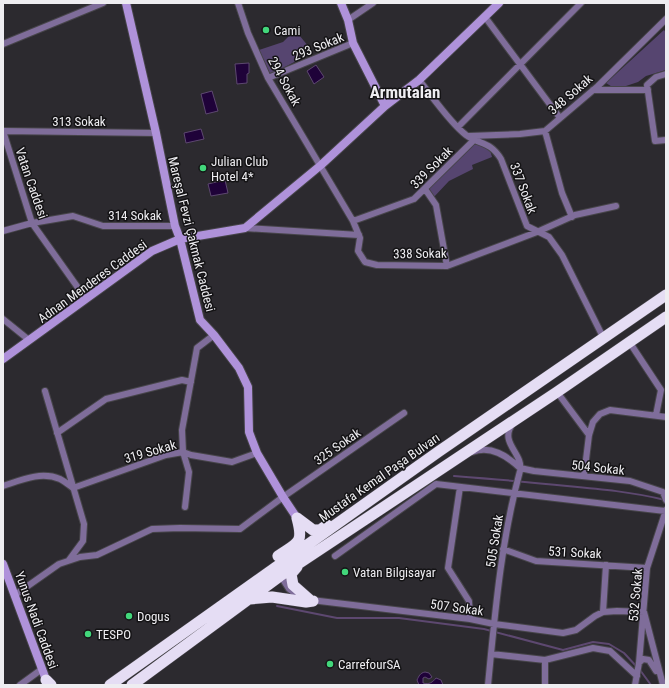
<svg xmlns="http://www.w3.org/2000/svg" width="669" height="688" font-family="'Roboto Condensed',sans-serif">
<rect width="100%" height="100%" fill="#2c2a2f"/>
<path fill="#564570" d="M 295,30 L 313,52 L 270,75 L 259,50 L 283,42 Z
M 664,30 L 666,33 L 666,70 L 646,76 L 638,82 L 626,86 L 614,88 L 606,83 Z
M 481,144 L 490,150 L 492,157 L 472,165 L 473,169 L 449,181 L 433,198 L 427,189 L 473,145 Z"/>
<path fill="#1f0239" stroke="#5d4870" d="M 249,63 L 249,73 L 247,74 L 247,83 L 237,84 L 235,64 Z
M 316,65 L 324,77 L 314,84 L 307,71 Z
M 212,91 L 218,111 L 206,114 L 201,94 Z
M 201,129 L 204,139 L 186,143 L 184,133 Z
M 225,180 L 228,193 L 211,196 L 208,184 Z
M 425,672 L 429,673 L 432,677 L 429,679 L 425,677 L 423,678 L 423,683 C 429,685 433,682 436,678 L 441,680 L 443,685 L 419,685 L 417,680 C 419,676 420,673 425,672 Z"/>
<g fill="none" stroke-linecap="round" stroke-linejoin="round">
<path stroke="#5d4870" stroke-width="2" d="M 454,476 C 492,479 529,482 567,486 C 600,489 633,492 665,500
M 277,606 L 337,618 L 399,618 L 484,629 L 563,650 L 593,642 L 609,644 L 624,653 L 637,667
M 640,670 L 651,685"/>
<defs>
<path id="street" d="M 238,3 L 248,33 L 268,78 L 353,221 L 360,238 L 358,251 L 365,262 L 377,265 L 447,266 L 537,232 L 575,215 L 616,206
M 485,17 L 560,118
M 348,20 L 373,3
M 3,44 L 103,3
M 666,74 L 656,77 L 647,85 L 655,141 L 666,140
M 268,78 L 353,43
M 419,80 C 432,96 450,123 466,135 C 480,145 490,141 501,159 L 527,226 L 549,237 L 562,255 L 603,337
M 593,90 L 648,90
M 458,127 L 581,3
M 3,131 L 32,223 L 86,299
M 3,131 L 156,133
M 545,131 L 562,193 L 572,217
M 469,136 L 520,134 L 545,131 L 598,86 L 666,19
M 425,189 L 436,205 L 447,266
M 353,221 L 414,199 L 475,139
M 245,228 L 359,235
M 3,231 L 32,223 L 73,216 L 103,226 L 175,226
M 3,319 L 29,340
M 630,343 L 661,390 L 656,415
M 45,391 L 84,524 L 83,541 L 69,560
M 557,392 L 589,435
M 57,433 L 106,399 L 182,380 L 191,382
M 472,452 C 491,445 507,456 520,468
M 520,468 L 534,471 L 630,481 L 663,492 L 666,500
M 584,476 L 589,435 L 593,422 L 600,414 L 610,410 L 666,417
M 3,486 C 21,480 41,471 60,479 C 64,481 69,485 73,488 L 166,455 L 183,452 L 191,455 L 232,462 L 257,453
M 460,487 L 448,568 L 469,601 L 470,619
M 185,507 L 189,472 L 183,452 L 182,430 L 197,348 L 214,335
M 503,549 L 536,561 L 647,568
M 335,556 L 436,484 L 665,511
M 280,575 L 289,589 L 298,596
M 15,595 L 59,564 L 80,557 L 97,555 L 152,529 L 180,528 L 240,529 L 283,497 L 404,413
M 311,600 L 470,619 L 494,624 L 563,633 L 576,630 L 595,616 L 603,612 L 617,611 L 644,612 L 663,685
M 603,612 L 606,565
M 491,654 L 545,660 L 593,648 L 610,651 L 637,676
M 639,663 L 643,659 L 649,660 L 656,671
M 20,685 L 42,669
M 488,685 C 495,613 501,541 520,471 C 524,453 498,443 513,423
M 545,685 L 545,660
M 635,685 L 639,663 L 647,568 L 666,510"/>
<path id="secondary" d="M 126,3 L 156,133 L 175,226 L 180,239 L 200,320 L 214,335 L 239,368 L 248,387 L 249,432 L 257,453 L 283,497 L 297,518
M 341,3 L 348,20 L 353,43 L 385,106
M 3,359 L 152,251 L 180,239 L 245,228 L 321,165 L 385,106 L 419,80 L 499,3
M 3,564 L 48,685"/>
<path id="highway" d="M 297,518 L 313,530 L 320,530 L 327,525
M 278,556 C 298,542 304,544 297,518
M 297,567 L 291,574 L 293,585 L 310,600
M 249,599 L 272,597 L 306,602 L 313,601
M 46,680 L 51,685
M 110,685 L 438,452 L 666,295
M 132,685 L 280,576 L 557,392 L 666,317"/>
</defs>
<use href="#street" stroke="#47454a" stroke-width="8"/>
<use href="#secondary" stroke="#47454a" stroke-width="10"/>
<use href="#highway" stroke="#47454a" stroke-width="12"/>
<use href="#street" stroke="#7f6d9a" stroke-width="6"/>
<use href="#secondary" stroke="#af92da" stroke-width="8"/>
<use href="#highway" stroke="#e5ddf4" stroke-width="11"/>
</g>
<g fill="#42d77b" stroke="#141315" stroke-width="1.5">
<circle cx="266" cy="30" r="4"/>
<circle cx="203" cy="168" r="4"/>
<circle cx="345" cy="572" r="4"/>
<circle cx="129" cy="616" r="4"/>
<circle cx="88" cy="634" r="4"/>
<circle cx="330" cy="664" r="4"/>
</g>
<g text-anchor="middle" stroke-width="3" stroke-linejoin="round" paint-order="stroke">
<g font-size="13" fill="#eeedf1" stroke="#141315" text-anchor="start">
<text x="274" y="35">Cami</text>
<text x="211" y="166">Julian Club<tspan x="211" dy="15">Hotel 4*</tspan></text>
<text x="353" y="577">Vatan Bilgisayar</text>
<text x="137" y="621">Dogus</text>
<text x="96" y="639">TESPO</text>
<text x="338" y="669">CarrefourSA</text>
</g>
<g font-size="13" fill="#eeedf1" stroke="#141315">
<text transform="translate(318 46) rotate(-22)" y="5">293 Sokak</text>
<text transform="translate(285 81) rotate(61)" y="5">294 Sokak</text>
<text transform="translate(570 94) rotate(-41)" y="5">348 Sokak</text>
<text x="79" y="126">313 Sokak</text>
<text transform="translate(431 167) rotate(-45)" y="5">339 Sokak</text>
<text transform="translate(32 183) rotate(71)" y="5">Vatan Caddesi</text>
<text transform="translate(524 188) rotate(69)" y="5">337 Sokak</text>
<text x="135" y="220">314 Sokak</text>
<text transform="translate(192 234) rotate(76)" y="5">Mareşal Fevzi Çakmak Caddesi</text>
<text transform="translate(420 253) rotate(-1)" y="5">338 Sokak</text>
<text transform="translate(92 281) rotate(-36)" y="5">Adnan Menderes Caddesi</text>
<text transform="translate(337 446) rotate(-35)" y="5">325 Sokak</text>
<text transform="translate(150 451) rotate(-16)" y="5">319 Sokak</text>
<text transform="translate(598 467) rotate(6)" y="5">504 Sokak</text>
<text transform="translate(379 477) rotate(-35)" y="5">Mustafa Kemal Paşa Bulvarı</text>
<text transform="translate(494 541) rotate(-81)" y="5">505 Sokak</text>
<text transform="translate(575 552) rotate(3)" y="5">531 Sokak</text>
<text transform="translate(635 595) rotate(-85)" y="5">532 Sokak</text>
<text transform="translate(457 607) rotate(8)" y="5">507 Sokak</text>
<text transform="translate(37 620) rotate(70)" y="5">Yunus Nadi Caddesi</text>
</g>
<g font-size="17" font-weight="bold" fill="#eeedf1" stroke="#141315">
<text x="405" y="98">Armutalan</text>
</g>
</g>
<rect width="669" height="688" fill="none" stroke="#eeedf1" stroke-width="8"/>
</svg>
